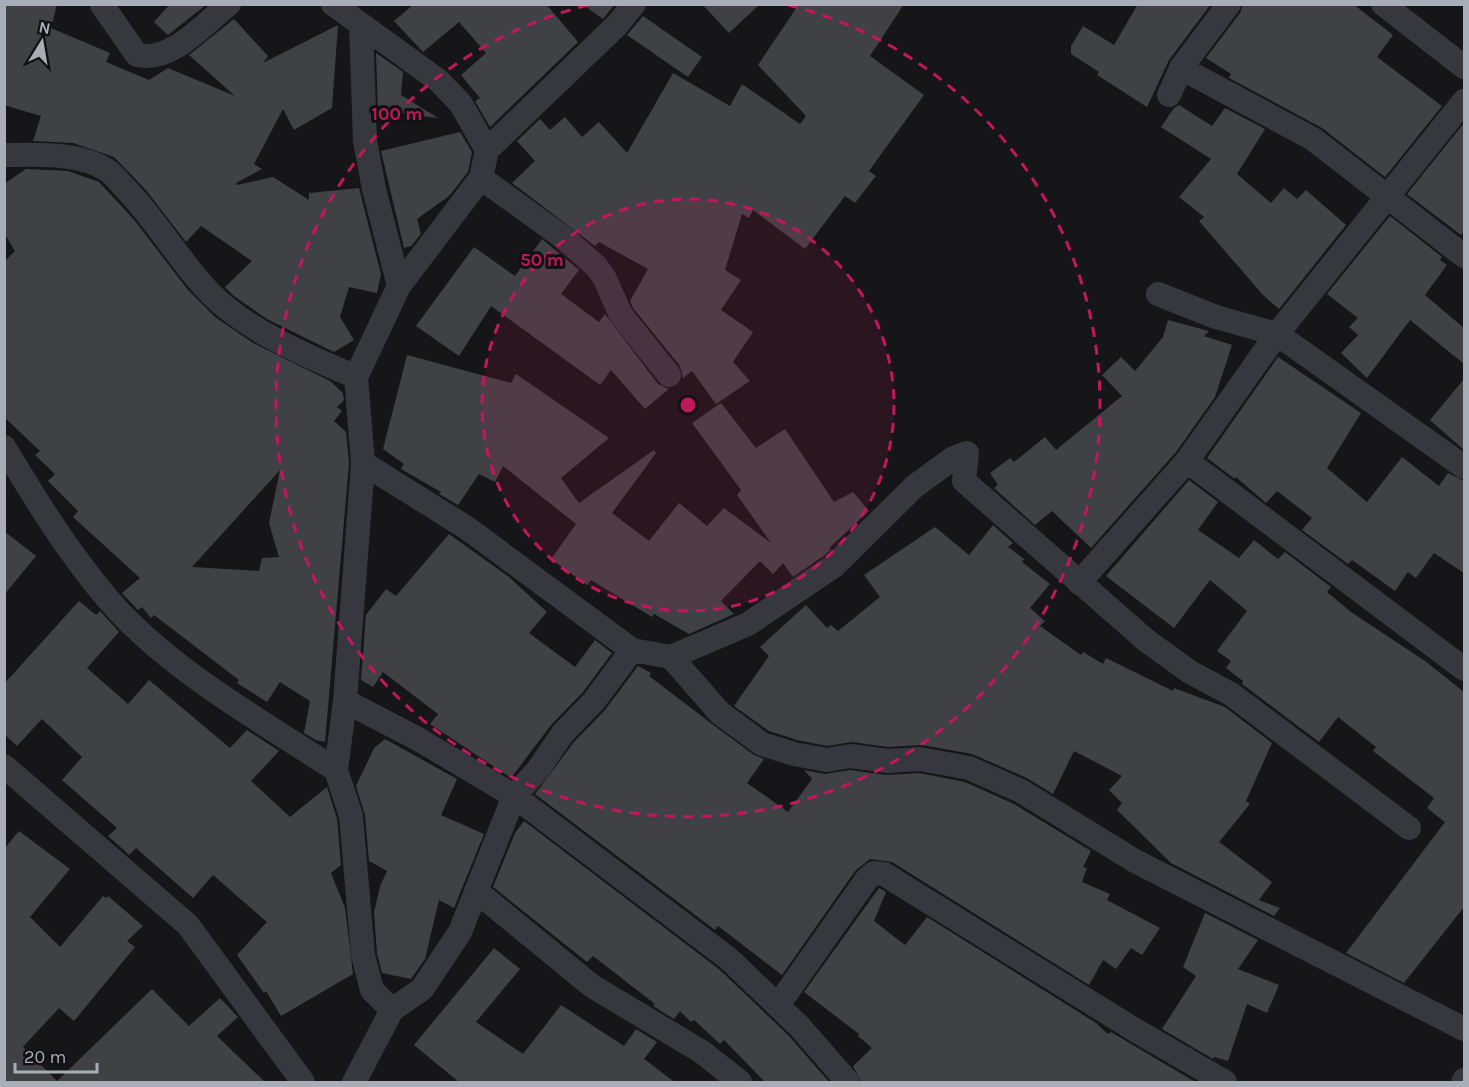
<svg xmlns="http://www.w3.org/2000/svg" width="1469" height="1087" font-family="Karla,sans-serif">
<rect width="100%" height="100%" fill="#161618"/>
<path fill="#404145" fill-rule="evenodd" d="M 4,4 L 57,4 L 51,28 L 110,53 L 106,62 L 149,80 L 168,68 L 235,96 L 189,55 L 234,19 L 268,56 L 263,63 L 338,25 L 332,108 L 294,130 L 283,109 L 254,164 L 262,169 L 236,183 L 237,185 L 273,177 L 309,200 L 309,193 L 359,188 L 381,274 L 377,293 L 349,287 L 340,317 L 354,340 L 334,352 L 267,319 L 234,296 L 225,287 L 252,261 L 201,226 L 186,242 L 146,190 L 114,157 L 73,143 L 33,141 L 41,116 L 4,105 Z
M 170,4 L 207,4 L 168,35 L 154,22 Z
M 414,4 L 546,4 L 578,42 L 490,127 L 475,101 L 480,98 L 461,75 L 486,53 L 459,22 L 423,52 L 394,21 Z
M 582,4 L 615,4 L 603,19 Z
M 702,4 L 760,4 L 729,33 Z
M 799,4 L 904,4 L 870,56 L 924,95 L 869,171 L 876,176 L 855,203 L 845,196 L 805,249 L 753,210 L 749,218 L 742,214 L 725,270 L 741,280 L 721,310 L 753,332 L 733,362 L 750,381 L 716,404 L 692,371 L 683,378 L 680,366 L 633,308 L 630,301 L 648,269 L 599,242 L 595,246 L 512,183 L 535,161 L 517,141 L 540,119 L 550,130 L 565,117 L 582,137 L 599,122 L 627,153 L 673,73 L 730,106 L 742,84 L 800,124 L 806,116 L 758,65 Z
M 1138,4 L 1211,4 L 1169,60 L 1147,107 L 1097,75 L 1099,72 L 1071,54 L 1071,46 L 1083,26 L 1114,45 Z
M 1243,4 L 1353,4 L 1393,35 L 1377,57 L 1442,106 L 1385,177 L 1322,128 L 1229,78 L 1231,74 L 1206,58 L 1240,13 Z
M 643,16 L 702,57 L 688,77 L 627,35 Z
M 376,53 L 403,72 L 401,95 L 438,118 L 378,111 Z
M 1179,105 L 1212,126 L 1225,108 L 1265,129 L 1237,174 L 1271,203 L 1284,188 L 1297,199 L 1306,190 L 1346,225 L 1279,309 L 1263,295 L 1199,221 L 1204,217 L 1179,197 L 1211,159 L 1161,127 L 1174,108 Z
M 1464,123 L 1464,231 L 1461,235 L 1407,194 Z
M 460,132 L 472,152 L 468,172 L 449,196 L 417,219 L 421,234 L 411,246 L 404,248 L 381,151 Z
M 26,169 L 68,171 L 99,182 L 135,221 L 188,290 L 215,317 L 253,343 L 330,381 L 343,393 L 344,400 L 337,407 L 342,411 L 334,421 L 346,432 L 349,463 L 325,742 L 316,740 L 304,733 L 310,701 L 280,682 L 267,702 L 237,683 L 239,680 L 154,615 L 151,618 L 142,607 L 138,610 L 122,593 L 140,578 L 73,517 L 78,511 L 48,481 L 55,474 L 35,455 L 40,451 L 4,417 L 4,262 L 15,251 L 4,233 L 4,184 ZM 280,470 L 269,523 L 279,557 L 262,558 L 259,571 L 192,567 Z
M 1390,216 L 1442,257 L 1440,260 L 1447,265 L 1425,295 L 1464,328 L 1464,364 L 1410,320 L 1367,378 L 1341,353 L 1358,335 L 1349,327 L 1358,318 L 1327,294 Z
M 542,239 L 579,270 L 561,294 L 599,322 L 605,314 L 658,384 L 669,389 L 645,409 L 611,370 L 600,385 L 491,306 L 459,356 L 416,326 L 474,247 L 515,276 Z
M 1168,320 L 1209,331 L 1204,336 L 1232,345 L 1215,397 L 1176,452 L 1091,548 L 1052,511 L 1035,525 L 994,488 L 998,485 L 990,473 L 1010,458 L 1014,462 L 1045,437 L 1056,450 L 1122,396 L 1102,375 L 1121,357 L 1135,371 L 1163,337 Z
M 407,355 L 511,383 L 516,374 L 609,438 L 561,478 L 579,503 L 654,450 L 656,453 L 612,513 L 649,541 L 679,503 L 707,526 L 724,508 L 771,543 L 737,495 L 741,490 L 692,423 L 721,403 L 756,448 L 785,429 L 834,502 L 853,492 L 869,511 L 829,548 L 831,549 L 825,555 L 793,577 L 783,563 L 773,574 L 760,561 L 721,601 L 734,614 L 689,634 L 654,614 L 652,617 L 591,580 L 587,585 L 551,559 L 576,524 L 503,466 L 495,482 L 479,474 L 458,505 L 439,494 L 441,492 L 401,469 L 404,464 L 383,449 Z
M 1278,357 L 1361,413 L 1327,468 L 1367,502 L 1402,457 L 1439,486 L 1448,473 L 1464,481 L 1464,573 L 1434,553 L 1416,578 L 1408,572 L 1395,591 L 1352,560 L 1348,564 L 1302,530 L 1312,518 L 1277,491 L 1266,503 L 1236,477 L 1235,479 L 1207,458 Z
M 1464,379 L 1464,450 L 1430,420 Z
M 1189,480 L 1218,502 L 1198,530 L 1239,558 L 1254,540 L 1278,559 L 1285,552 L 1331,587 L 1327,592 L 1351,612 L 1425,661 L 1464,692 L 1464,907 L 1404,983 L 1346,953 L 1445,822 L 1427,808 L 1434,798 L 1373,751 L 1376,747 L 1338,717 L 1319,742 L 1242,684 L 1243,681 L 1226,668 L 1231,661 L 1217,651 L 1247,611 L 1210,580 L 1174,628 L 1106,576 Z
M 993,525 L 1013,543 L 1008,547 L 1024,559 L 1022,562 L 1050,584 L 1030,608 L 1045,621 L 1040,626 L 1081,655 L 1083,652 L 1103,664 L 1106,658 L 1173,691 L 1174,688 L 1225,707 L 1272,743 L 1246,801 L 1250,804 L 1219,842 L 1272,882 L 1259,900 L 1280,908 L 1274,916 L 1171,863 L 1117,810 L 1122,803 L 1109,790 L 1122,776 L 1074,751 L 1053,794 L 1027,778 L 972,754 L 922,745 L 888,747 L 852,742 L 827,746 L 797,740 L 769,731 L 734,706 L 769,656 L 760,647 L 806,605 L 827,628 L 831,625 L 838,631 L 880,597 L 864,575 L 935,527 L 969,555 Z
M 4,531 L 36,556 L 4,595 Z
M 449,534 L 509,577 L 547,612 L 529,633 L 575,667 L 595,640 L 612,653 L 583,692 L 551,725 L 511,778 L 430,724 L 438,714 L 383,672 L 373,687 L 361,680 L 366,615 L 386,589 L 396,596 Z
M 79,601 L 96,615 L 100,611 L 119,632 L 87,668 L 128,704 L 149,680 L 230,748 L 247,730 L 279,751 L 251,781 L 290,817 L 327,787 L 337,819 L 341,865 L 331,873 L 345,908 L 353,974 L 281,1016 L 266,991 L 264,993 L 237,955 L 267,922 L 213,875 L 193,898 L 136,848 L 129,855 L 125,851 L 108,836 L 117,828 L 62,780 L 82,757 L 42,719 L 17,746 L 4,734 L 4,684 Z
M 638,666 L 651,673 L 649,676 L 712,724 L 754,755 L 764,759 L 747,783 L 788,812 L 812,779 L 804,770 L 825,774 L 850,770 L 886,775 L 919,773 L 965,782 L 1014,804 L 1091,851 L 1083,867 L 1087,868 L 1082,882 L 1110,894 L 1107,900 L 1160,928 L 1142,955 L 1131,948 L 1116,969 L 1103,960 L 1089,985 L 892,862 L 870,859 L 855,871 L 782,975 L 718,926 L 715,930 L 535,794 L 574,742 L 605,710 Z
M 385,739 L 457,779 L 441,815 L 484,834 L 454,908 L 439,900 L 425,959 L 411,979 L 382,973 L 377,953 L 374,913 L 380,886 L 387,871 L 369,861 L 365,815 L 356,786 L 374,748 Z
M 524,821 L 720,970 L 789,1036 L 830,1083 L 766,1083 L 724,1040 L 720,1044 L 694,1020 L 691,1022 L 680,1011 L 674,1019 L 653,1006 L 655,1004 L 593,956 L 587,962 L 493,887 L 515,833 Z
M 19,831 L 70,869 L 30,917 L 60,947 L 103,896 L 106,898 L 108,896 L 143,926 L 127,941 L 135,947 L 74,1021 L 59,1008 L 23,1047 L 57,1081 L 152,989 L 189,1026 L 220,998 L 238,1017 L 217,1036 L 266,1083 L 4,1083 L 4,849 Z
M 879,888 L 886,892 L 874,921 L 905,945 L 927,917 L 1096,1023 L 1108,1034 L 1111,1032 L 1197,1083 L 862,1083 L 853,1066 L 872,1048 L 858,1036 L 859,1034 L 804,992 Z
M 1205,913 L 1258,940 L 1238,969 L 1279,985 L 1267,1013 L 1247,1004 L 1228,1061 L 1214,1057 L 1213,1059 L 1162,1029 L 1196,976 L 1183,967 Z
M 494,948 L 520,969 L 476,1022 L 523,1054 L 561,1005 L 624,1046 L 636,1029 L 657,1042 L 644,1059 L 676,1083 L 460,1083 L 414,1045 Z"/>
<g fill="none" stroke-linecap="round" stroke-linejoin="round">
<path stroke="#37383d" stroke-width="24" d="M 333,4 L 439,81 L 461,104 L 487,150 L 481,178 L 399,286 L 356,377 L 363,463 L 345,701 L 336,770 L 351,816 L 363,955 L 372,990 L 392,1010 L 354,1082
M 1383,4 L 1464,67
M 102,5 L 137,55 C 171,63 204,24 229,4
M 361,25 L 365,141 L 374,189 L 399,286
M 1181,68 L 1313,139 L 1464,256
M 1169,95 L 1181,68 L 1229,4
M 487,150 L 617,25 L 634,4
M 4,155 C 36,155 79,152 107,170 C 113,174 118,181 123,186 C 156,219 178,260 210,293 C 247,331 307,356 356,377
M 481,178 L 564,238 L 596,266 L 604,277 L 621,315 L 669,375
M 1158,294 L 1216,317 L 1277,334 L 1464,467
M 4,447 C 36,500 67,551 107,598 C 165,667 261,721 336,770
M 1187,461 L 1464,669
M 363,463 L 467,528 L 632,650 L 594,701 L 563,733 L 537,771 L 514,796 L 460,932 L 422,989 L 392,1010
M 1079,583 L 1187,461 L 1277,334 L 1464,101
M 632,650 L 671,657 L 720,713 L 762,744 L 794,754 L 827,760 L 850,756 L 888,761 L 920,759 L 969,768 L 1021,791 L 1135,861 L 1464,1029
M 671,657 L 748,624 L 834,566 L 915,486 L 952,459 L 967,453 L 964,481 L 1147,641 L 1190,672 L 1231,694 L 1409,828
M 345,701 L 418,739 L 514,796 L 729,959 L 799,1026 L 848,1082
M 4,766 L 188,925 L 303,1082
M 476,891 L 592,986 L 702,1052 L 740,1082
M 778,1005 L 867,879 L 874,873 L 884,874 L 1135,1030 L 1225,1082
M 1463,1082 L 1464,1080"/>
</g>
<circle cx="688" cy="405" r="206" fill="#c2185b" fill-opacity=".12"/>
<g fill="none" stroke="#c2185b" stroke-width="3" stroke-dasharray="10 8">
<circle cx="688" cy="405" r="206"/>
<path d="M788 5A412 412 0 1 1 588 5"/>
</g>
<circle cx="688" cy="405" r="9" fill="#c2185b" stroke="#111113" stroke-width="3"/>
<g font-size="18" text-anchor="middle" font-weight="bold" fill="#c2185b" stroke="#111113" stroke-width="6" stroke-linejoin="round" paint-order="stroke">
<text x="397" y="120">100 m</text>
<text x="542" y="266">50 m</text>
</g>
<rect width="1469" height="1087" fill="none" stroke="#a8adb8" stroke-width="12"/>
<g transform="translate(42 42) rotate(11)" stroke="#111113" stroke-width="4.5" paint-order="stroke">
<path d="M0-4.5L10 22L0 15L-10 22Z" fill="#a8adb8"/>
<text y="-9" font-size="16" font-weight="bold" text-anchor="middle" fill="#a8adb8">N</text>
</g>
<path d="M15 1063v9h82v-9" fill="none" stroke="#a8adb8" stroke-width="3"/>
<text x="24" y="1063" font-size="18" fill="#a8adb8" stroke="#111113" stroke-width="4.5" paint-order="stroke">20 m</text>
</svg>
